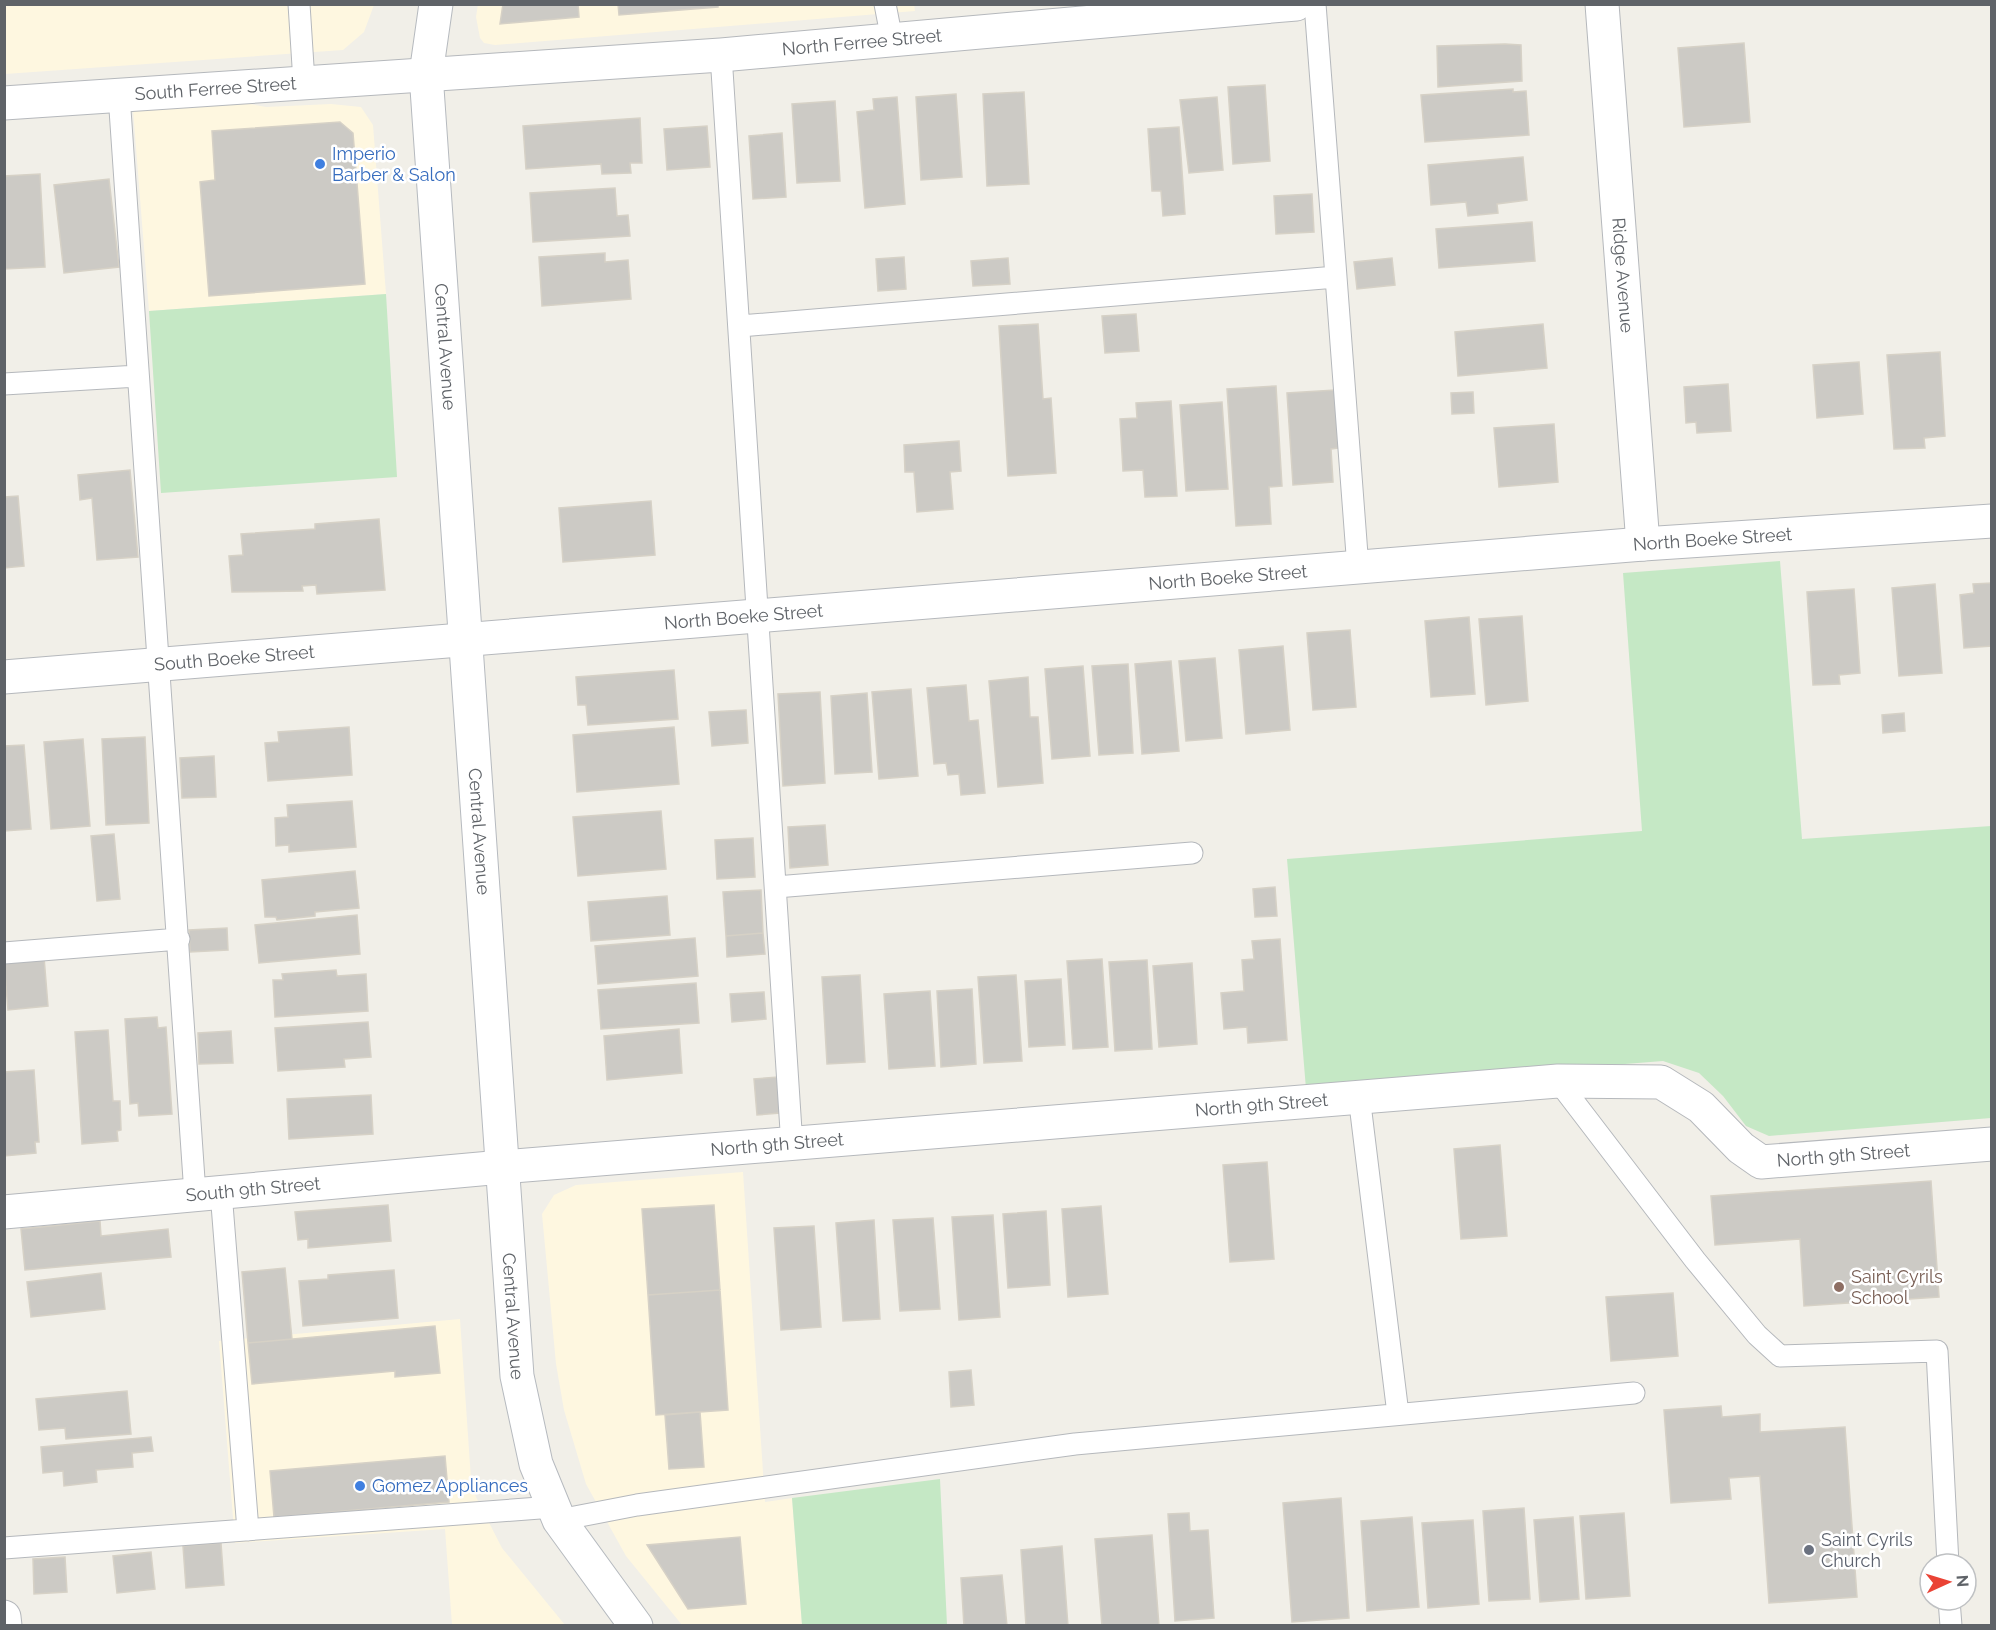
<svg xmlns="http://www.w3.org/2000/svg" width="1996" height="1630" font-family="Raleway,sans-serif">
<rect width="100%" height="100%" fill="#f1efe8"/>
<path fill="#fef7e0" d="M 478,4 L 914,4 L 915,11 L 495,45 L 484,43 L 480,38 L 476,17 Z
M 5,5 L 374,5 L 364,32 L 343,50 L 5,74 Z
M 240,102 L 266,107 L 331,104 L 361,107 L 373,125 L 386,294 L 149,311 L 133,110 Z
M 743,1172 L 765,1502 L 792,1498 L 802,1625 L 682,1625 L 626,1556 L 586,1484 L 564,1410 L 556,1364 L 542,1214 L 554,1195 L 576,1185 Z
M 460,1319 L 471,1479 L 476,1497 L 502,1548 L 565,1625 L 452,1625 L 445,1529 L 235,1543 L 219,1341 Z"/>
<path fill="#c5e8c5" d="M 386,294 L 397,477 L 161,493 L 149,311 Z
M 1780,561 L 1802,839 L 1991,826 L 1991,1118 L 1769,1136 L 1746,1126 L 1723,1096 L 1699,1073 L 1663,1061 L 1306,1089 L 1287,859 L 1642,831 L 1623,573 Z
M 940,1479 L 947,1625 L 802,1625 L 792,1498 Z"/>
<path fill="#cccac5" stroke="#d6d1c6" stroke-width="1.5" d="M 503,4 L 578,4 L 579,17 L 500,24 Z
M 618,4 L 718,4 L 718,7 L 619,15 Z
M 1744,43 L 1750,122 L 1684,127 L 1678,48 Z
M 1505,44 L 1521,45 L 1522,81 L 1438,87 L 1437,46 Z
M 1265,85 L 1270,161 L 1233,164 L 1228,87 Z
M 1513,89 L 1513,92 L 1526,91 L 1529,135 L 1425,142 L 1421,95 Z
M 1024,92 L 1029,184 L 987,186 L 983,94 Z
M 956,94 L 962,177 L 921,180 L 916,97 Z
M 897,97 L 905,204 L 865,208 L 857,112 L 874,110 L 873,99 Z
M 1217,97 L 1223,170 L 1189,173 L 1180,100 Z
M 835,101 L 840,181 L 797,183 L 792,104 Z
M 640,118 L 642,163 L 630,163 L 631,173 L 602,174 L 601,164 L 526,169 L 523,126 Z
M 340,122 L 353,133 L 365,284 L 209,296 L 200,182 L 215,180 L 212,131 Z
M 707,126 L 710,167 L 667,170 L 664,129 Z
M 1179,127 L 1185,214 L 1163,216 L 1161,191 L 1152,191 L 1148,129 Z
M 782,133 L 786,197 L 753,199 L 749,136 Z
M 1523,157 L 1527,200 L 1497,204 L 1498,213 L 1468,216 L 1466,202 L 1431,205 L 1428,165 Z
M 40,174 L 45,267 L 4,269 L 4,176 Z
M 109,179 L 119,267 L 64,273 L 54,185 Z
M 615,188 L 617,216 L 628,215 L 630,236 L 533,242 L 530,193 Z
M 1312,194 L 1314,232 L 1276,234 L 1274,196 Z
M 1532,222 L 1535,261 L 1439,268 L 1436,229 Z
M 605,253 L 605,262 L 628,260 L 631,299 L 542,306 L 539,257 Z
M 904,257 L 906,289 L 878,291 L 876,259 Z
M 1008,258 L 1010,284 L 973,286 L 971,261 Z
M 1392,258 L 1395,285 L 1357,289 L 1354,262 Z
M 1136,314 L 1139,351 L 1105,353 L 1102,316 Z
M 1038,324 L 1043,399 L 1051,398 L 1056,473 L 1008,476 L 999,326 Z
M 1543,324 L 1547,368 L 1458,376 L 1455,332 Z
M 1940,352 L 1945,436 L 1924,438 L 1925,448 L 1894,449 L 1887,355 Z
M 1859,362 L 1863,414 L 1817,418 L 1813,365 Z
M 1728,384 L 1731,431 L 1697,433 L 1696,422 L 1686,423 L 1684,387 Z
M 1276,386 L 1282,486 L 1269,487 L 1271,524 L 1236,526 L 1227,389 Z
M 1335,390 L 1338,448 L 1331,449 L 1333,482 L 1293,485 L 1287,393 Z
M 1473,392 L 1474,413 L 1452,414 L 1451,393 Z
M 1171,401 L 1177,496 L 1145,497 L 1143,470 L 1123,471 L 1120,419 L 1137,418 L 1136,403 Z
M 1222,402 L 1228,489 L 1186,491 L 1180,405 Z
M 1554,424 L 1558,482 L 1499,487 L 1494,428 Z
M 959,441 L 961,471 L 950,472 L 953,509 L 917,512 L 914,472 L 905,472 L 904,445 Z
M 130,470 L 138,557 L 97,560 L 92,498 L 80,500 L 78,475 Z
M 18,496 L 24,566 L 4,568 L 4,497 Z
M 651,501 L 655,555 L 563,562 L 559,508 Z
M 379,519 L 385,590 L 317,594 L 316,585 L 302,586 L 303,591 L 232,592 L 229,556 L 243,555 L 241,534 L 315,529 L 315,524 Z
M 1992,583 L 1992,646 L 1964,648 L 1960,595 L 1974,593 L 1973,584 Z
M 1935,584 L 1942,673 L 1899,676 L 1892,588 Z
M 1854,589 L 1860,673 L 1839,675 L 1840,684 L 1813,685 L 1807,592 Z
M 1522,616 L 1528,701 L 1486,705 L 1479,619 Z
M 1469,617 L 1475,694 L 1431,697 L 1425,621 Z
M 1350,630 L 1356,707 L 1313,710 L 1307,633 Z
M 1283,646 L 1290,730 L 1246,734 L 1239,650 Z
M 1215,658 L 1222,738 L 1186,741 L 1179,661 Z
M 1171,661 L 1179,751 L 1142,754 L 1135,664 Z
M 1128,664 L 1133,753 L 1099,755 L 1092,666 Z
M 1083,666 L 1090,756 L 1052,759 L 1045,669 Z
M 674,670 L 678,719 L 588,725 L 586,705 L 578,705 L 576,677 Z
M 1028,677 L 1030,717 L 1038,717 L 1043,783 L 998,787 L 989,681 Z
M 966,685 L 969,721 L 978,720 L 985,793 L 961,795 L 959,774 L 948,775 L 946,763 L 934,764 L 927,688 Z
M 911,689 L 918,776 L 879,779 L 872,692 Z
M 820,692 L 825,783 L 783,786 L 778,694 Z
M 867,693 L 872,772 L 835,774 L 831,696 Z
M 746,710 L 748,743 L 712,746 L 709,712 Z
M 1904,713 L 1905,731 L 1883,733 L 1882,715 Z
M 349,727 L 352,775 L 268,781 L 265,743 L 279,742 L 278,732 Z
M 674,727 L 679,784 L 577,792 L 573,735 Z
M 145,737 L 149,823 L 106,825 L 102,739 Z
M 83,739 L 90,826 L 51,829 L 44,742 Z
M 24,745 L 31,829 L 4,831 L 4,746 Z
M 214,756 L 216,797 L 182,798 L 180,758 Z
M 352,801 L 356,847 L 289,852 L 289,845 L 276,846 L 275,818 L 288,817 L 287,805 Z
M 661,811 L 666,869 L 578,876 L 573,817 Z
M 825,825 L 828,865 L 790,868 L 788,827 Z
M 114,834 L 120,899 L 97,901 L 91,836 Z
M 753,838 L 755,877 L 717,879 L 715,840 Z
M 355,871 L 359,908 L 315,912 L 315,916 L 277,920 L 276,917 L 265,917 L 262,880 Z
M 1275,887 L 1277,916 L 1255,917 L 1253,889 Z
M 761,890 L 763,933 L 726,936 L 723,892 Z
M 667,896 L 670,935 L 591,941 L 588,902 Z
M 357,915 L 360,954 L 259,963 L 255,925 Z
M 227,928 L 228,950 L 190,952 L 189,930 Z
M 763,933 L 765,954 L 727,957 L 726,936 Z
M 695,938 L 698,976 L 598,984 L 595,946 Z
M 1280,939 L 1287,1040 L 1248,1043 L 1247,1027 L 1224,1029 L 1221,993 L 1244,991 L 1242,960 L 1254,959 L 1252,941 Z
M 44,957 L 48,1006 L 8,1010 L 4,961 Z
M 1102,959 L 1108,1047 L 1073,1049 L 1067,961 Z
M 1147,960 L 1152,1049 L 1115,1051 L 1109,962 Z
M 1192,963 L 1197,1044 L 1159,1047 L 1153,966 Z
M 336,970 L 337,976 L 366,974 L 368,1011 L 275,1017 L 273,980 L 283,980 L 282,974 Z
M 860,975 L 865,1062 L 827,1064 L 822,977 Z
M 1016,975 L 1022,1061 L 984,1063 L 978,977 Z
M 1061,979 L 1065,1045 L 1029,1047 L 1025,981 Z
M 696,983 L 699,1023 L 601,1029 L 598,990 Z
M 972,989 L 976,1064 L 941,1067 L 937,991 Z
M 930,991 L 935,1066 L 889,1069 L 884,994 Z
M 764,992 L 766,1019 L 732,1022 L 730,994 Z
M 157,1017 L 158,1028 L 166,1027 L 172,1114 L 139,1116 L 138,1103 L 130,1104 L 125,1019 Z
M 368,1022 L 371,1057 L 344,1059 L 345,1067 L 278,1071 L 275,1028 Z
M 679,1029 L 682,1073 L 607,1080 L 604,1036 Z
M 108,1030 L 113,1101 L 120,1101 L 121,1130 L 117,1131 L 118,1141 L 82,1144 L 75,1032 Z
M 231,1031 L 233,1063 L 199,1064 L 198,1033 Z
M 34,1070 L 39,1142 L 35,1142 L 36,1153 L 4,1156 L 4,1072 Z
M 778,1077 L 780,1113 L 757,1115 L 754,1079 Z
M 371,1095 L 373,1134 L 289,1139 L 287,1099 Z
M 1500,1145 L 1507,1236 L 1461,1239 L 1454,1149 Z
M 1267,1162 L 1274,1259 L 1230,1262 L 1223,1165 Z
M 1931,1181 L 1939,1297 L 1804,1306 L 1800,1239 L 1715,1245 L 1711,1196 Z
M 388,1205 L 391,1241 L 308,1248 L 308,1239 L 298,1240 L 295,1212 Z
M 714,1205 L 720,1290 L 648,1295 L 642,1209 Z
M 1101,1206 L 1108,1294 L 1068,1297 L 1062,1209 Z
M 1046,1211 L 1050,1285 L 1008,1288 L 1003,1214 Z
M 993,1215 L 1000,1317 L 959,1320 L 952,1217 Z
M 933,1218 L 940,1309 L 900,1311 L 893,1220 Z
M 874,1220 L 880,1319 L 843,1321 L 836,1223 Z
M 100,1221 L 101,1236 L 168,1229 L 171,1257 L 25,1270 L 21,1229 Z
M 814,1226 L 821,1327 L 781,1330 L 774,1228 Z
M 285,1268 L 292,1339 L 248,1343 L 242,1272 Z
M 394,1270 L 398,1318 L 303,1326 L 299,1281 L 328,1279 L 328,1275 Z
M 101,1273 L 105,1309 L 31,1317 L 27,1282 Z
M 720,1290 L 728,1410 L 656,1415 L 648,1295 Z
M 1673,1293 L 1678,1356 L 1611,1361 L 1606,1297 Z
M 435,1326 L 440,1373 L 395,1377 L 395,1371 L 252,1384 L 248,1343 Z
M 971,1370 L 974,1405 L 951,1407 L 949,1372 Z
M 127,1391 L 131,1434 L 66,1439 L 65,1428 L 39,1430 L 36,1399 Z
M 1721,1406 L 1722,1417 L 1760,1414 L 1760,1432 L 1845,1427 L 1857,1597 L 1769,1603 L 1760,1476 L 1729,1478 L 1731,1499 L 1671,1503 L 1664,1410 Z
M 700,1412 L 704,1467 L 669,1469 L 665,1415 Z
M 151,1437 L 153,1451 L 132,1453 L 133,1467 L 96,1470 L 97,1482 L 64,1486 L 63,1471 L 43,1473 L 41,1447 Z
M 445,1456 L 449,1502 L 274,1517 L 270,1471 Z
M 1341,1498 L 1349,1618 L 1292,1622 L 1283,1503 Z
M 1524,1508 L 1530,1599 L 1489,1601 L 1483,1511 Z
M 1189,1513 L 1190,1531 L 1208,1530 L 1214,1618 L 1175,1621 L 1168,1514 Z
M 1624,1513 L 1630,1596 L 1586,1599 L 1580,1516 Z
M 1412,1517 L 1419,1607 L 1367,1611 L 1361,1521 Z
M 1573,1517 L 1579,1599 L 1540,1602 L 1534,1520 Z
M 1473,1520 L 1479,1604 L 1428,1608 L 1422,1523 Z
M 1152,1535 L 1159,1626 L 1102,1626 L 1095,1539 Z
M 740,1537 L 746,1604 L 688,1609 L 647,1545 Z
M 221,1543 L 224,1585 L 186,1588 L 183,1546 Z
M 1062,1546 L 1068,1626 L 1026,1626 L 1021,1550 Z
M 151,1552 L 155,1589 L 117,1593 L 113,1556 Z
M 65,1557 L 67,1592 L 34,1594 L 33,1559 Z
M 1002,1575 L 1007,1626 L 964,1626 L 961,1578 Z"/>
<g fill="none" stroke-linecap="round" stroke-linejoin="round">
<defs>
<path id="lane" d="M 299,4 L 304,82
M 885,4 L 892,40
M 721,55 L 792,1146
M 119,95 L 195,1194
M 1336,277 L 1358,568
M 740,326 L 1336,277 L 1315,4
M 4,384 L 138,376
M 776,887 L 1192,853
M 4,953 L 179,939
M 1558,1081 L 1695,1260 L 1757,1335 L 1780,1356 L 1937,1351 L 1948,1564
M 1359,1096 L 1398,1414
M 221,1192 L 248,1530
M 559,1520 L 637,1505 L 1075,1444 L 1634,1393
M 4,1548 L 553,1507
M 1949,1600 L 1951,1626"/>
<g id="street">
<path id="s1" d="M 1602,4 L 1643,544"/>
<path id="s2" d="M 4,103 L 721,55 L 1296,4"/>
<path id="s3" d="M 4,677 L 1643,544 L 1992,521"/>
<path id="s4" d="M 4,1212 L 502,1167 L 1558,1081 L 1661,1082 L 1701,1107 L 1741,1148 L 1761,1162 L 1992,1144"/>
<path d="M 4,1617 L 5,1626"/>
</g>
<g id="secondary">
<path id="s5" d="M 436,4 L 426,74 L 517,1376 L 536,1464 L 559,1520 L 636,1626"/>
</g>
</defs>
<use href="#lane" stroke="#b5b8bc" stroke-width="23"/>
<use href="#street" stroke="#b5b8bc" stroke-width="35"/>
<use href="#secondary" stroke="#b6babf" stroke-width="35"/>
<use href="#lane" stroke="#fff" stroke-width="21"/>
<use href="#street" stroke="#fff" stroke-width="33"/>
<use href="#secondary" stroke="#fff" stroke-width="33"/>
</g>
<g fill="#3f7fe0" stroke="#fff" stroke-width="2">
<circle cx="320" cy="164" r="6"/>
<circle cx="360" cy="1486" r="6"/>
</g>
<circle fill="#8d6e63" stroke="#fff" stroke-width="2" cx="1839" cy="1287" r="6"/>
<circle fill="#6b7280" stroke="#fff" stroke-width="2" cx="1809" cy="1550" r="6"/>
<g text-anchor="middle" stroke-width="5" stroke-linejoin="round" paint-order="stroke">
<g font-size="18" fill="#5f6368" stroke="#fff">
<text dy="6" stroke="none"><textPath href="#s2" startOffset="860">North Ferree Street</textPath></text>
<text dy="6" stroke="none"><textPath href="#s2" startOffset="212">South Ferree Street</textPath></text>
<text dy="6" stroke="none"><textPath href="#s1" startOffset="272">Ridge Avenue</textPath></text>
<text dy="6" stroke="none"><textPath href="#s5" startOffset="344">Central Avenue</textPath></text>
<text dy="6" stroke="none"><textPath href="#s3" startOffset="1714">North Boeke Street</textPath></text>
<text dy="6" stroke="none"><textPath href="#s3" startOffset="1228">North Boeke Street</textPath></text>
<text dy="6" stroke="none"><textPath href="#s3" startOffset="742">North Boeke Street</textPath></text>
<text dy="6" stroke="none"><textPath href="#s3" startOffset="231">South Boeke Street</textPath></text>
<text dy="6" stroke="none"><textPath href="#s5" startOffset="830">Central Avenue</textPath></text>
<text dy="6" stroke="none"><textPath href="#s4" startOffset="1262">North 9th Street</textPath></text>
<text dy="6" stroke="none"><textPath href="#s4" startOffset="776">North 9th Street</textPath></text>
<text dy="6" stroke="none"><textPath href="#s4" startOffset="1874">North 9th Street</textPath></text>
<text dy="6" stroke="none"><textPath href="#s4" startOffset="250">South 9th Street</textPath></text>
<text dy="6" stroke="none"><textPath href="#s5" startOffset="1316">Central Avenue</textPath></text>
</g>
<g font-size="18" fill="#366cbe" stroke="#fff" text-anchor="start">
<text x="332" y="160">Imperio<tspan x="332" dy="21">Barber &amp; Salon</tspan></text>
<text x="372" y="1492">Gomez Appliances</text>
</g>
<g font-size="18" fill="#785e54" stroke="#fff" text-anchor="start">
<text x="1851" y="1283">Saint Cyrils<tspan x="1851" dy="21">School</tspan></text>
</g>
<g font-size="18" fill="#5b616d" stroke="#fff" text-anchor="start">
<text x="1821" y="1546">Saint Cyrils<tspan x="1821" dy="21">Church</tspan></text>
</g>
</g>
<rect width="1996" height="1630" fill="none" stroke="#5f6368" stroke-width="12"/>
<g transform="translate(1948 1582) rotate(86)"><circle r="28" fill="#ffffff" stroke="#bfc1c3" stroke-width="1.5"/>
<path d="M0-4.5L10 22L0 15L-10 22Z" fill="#ea4335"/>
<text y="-9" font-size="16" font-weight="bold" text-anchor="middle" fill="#5f6368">N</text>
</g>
</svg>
